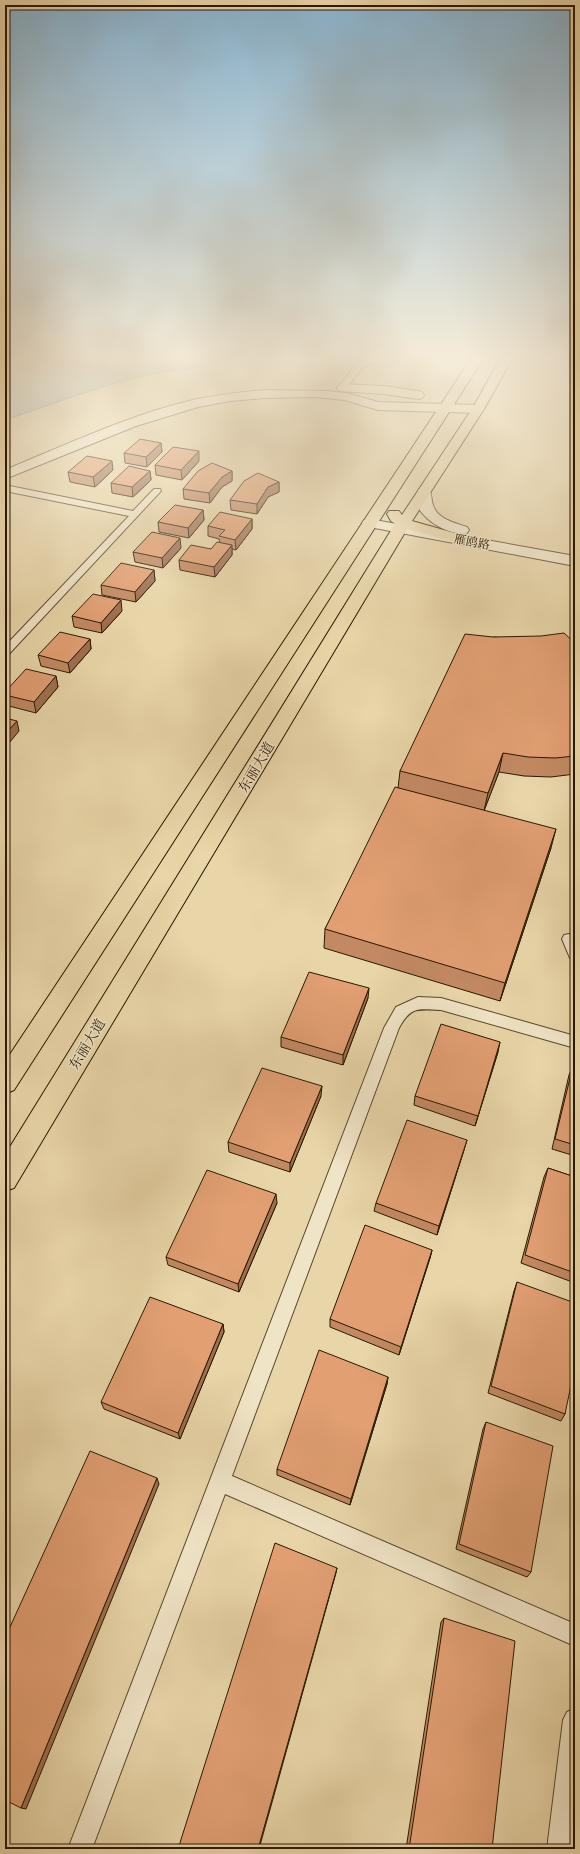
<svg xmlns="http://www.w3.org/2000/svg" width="580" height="1854" font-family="'Libre Bodoni','Noto Serif SC',serif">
<rect width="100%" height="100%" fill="#e8d5a8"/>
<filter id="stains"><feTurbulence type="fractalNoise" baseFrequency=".005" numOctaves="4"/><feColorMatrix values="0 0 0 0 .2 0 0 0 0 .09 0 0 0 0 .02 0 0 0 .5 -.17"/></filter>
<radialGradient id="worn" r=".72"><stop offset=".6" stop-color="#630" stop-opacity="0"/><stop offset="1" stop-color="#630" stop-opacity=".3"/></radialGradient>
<path fill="#9ab6b2" stroke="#6d776b" d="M 5,356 L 225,356 C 218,367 176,370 162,372 C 108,382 56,403 5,420 Z"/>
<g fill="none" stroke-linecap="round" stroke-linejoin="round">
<defs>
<path id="service" d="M 376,356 L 386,356 L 362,368 L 345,390 L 339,390 L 338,388 L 356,364 Z
M 5,485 L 133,511 L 154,489 L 160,489 L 161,491 L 9,654 L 5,655 L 5,646 L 129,516 L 5,491 Z
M 569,934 L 575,937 L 575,960 L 570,958 L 562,939 L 564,935 Z
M 418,997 L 441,998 L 575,1036 L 575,1048 L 441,1010 C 418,1009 411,1006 399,1028 L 232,1476 L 575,1624 L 575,1646 L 225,1494 L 92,1849 L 68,1849 L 384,1028 L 396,1007 Z
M 575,1708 L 575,1811 L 571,1849 L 547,1849 L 563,1720 L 567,1712 Z"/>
<path id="tertiary" d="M 343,384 L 384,386 L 418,391 L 422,392 L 424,395 L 422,398 L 418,399 L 384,394 L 339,391 L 337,388 L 339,385 Z
M 264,390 L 326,391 L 346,393 L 378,402 L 478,405 L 482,406 L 484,409 L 482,412 L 478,413 L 378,410 L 344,400 L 315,397 L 264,398 L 230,401 L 198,407 L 136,426 L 5,479 L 5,470 C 68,444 131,414 197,399 C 219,395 242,392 264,390 Z
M 424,488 L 429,489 C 432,494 431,499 433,505 C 437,519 455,523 467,527 L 469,530 L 467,533 C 449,538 404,511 419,489 Z
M 369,519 L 575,556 L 575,566 L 364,526 L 362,523 L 364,520 Z"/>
<path id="trunk" d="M 473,356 L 485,356 L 14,1090 L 5,1094 L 5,1062 Z
M 502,356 L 514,356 L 484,409 L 412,521 L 465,536 L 468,539 L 465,542 L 460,544 L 407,529 L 14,1188 L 5,1191 L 5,1155 L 395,524 L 391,521 L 387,514 L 389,511 L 399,511 L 402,515 L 472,409 Z"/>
</defs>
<use href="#service" stroke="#5a472b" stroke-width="2"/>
<use href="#tertiary" stroke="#5a472b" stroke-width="2"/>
<use href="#trunk" stroke="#2a1801" stroke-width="2"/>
<use href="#service" fill="#f0e4c6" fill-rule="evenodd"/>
<use href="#tertiary" fill="#f0e4c6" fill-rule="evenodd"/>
<use href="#trunk" fill="#e8d5a8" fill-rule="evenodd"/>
</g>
<path fill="#c28962" stroke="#2a1801" d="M 161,443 L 162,452 L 147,467 L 125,463 L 124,453 Z
M 199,461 L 182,480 L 156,475 L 155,465 Z
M 113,470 L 95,487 L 70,482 L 68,472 Z
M 150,471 L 151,480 L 133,497 L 112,493 L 111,483 Z
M 232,471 L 232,481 L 222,487 L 210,503 L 184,499 L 183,489 Z
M 279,482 L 279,492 L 268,497 L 257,514 L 231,510 L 230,500 Z
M 203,510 L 204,520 L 189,538 L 159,532 L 158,522 Z
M 252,519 L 252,529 L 236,550 L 232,549 L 232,555 L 215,577 L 180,570 L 179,560 L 211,549 L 220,543 L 219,539 L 208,536 L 208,526 Z
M 181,548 L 163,568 L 135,562 L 133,552 Z
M 154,570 L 155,581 L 136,602 L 102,595 L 101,585 Z
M 122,611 L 102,633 L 74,627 L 72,616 Z
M 493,637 L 575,643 L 575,774 L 551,777 L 524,776 L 499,772 L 484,810 L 551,848 L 500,1001 L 324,948 L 325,929 L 398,788 L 400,771 Z
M 90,639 L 91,649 L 70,673 L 41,666 L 38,655 Z
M 56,676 L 58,687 L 36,713 L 5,705 L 5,692 Z
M 368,998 L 343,1065 L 281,1047 L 281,1037 Z
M 498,1052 L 475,1126 L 414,1105 L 415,1096 Z
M 573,1066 L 575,1066 L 575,1156 L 552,1149 L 569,1075 Z
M 321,1096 L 290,1172 L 229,1152 L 228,1142 Z
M 464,1150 L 437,1235 L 374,1211 L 376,1203 Z
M 548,1168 L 575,1177 L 575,1283 L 521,1263 L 544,1177 Z
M 277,1203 L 239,1292 L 168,1265 L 166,1257 Z
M 432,1250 L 430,1258 L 399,1355 L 330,1327 L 330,1319 Z
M 517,1282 L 565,1414 L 561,1421 L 488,1393 L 514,1291 Z
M 223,1324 L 224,1332 L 180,1439 L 104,1409 L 101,1402 Z
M 388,1377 L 387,1384 L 350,1505 L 277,1475 L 277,1469 Z
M 486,1422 L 531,1572 L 527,1577 L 456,1549 L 483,1429 Z
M 444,1618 L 492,1849 L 406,1849 L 441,1622 Z"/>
<path fill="#9e6f50" stroke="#2a1801" d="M 161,443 L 162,452 L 147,467 L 146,457 Z
M 199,451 L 199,461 L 182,480 L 181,470 Z
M 112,461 L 113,470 L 95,487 L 93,477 Z
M 150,471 L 151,480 L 133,497 L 132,487 Z
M 232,471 L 232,481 L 222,487 L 210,503 L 209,493 L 222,477 Z
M 279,482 L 279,492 L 268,497 L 257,514 L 257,504 L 268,487 Z
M 203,510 L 204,520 L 189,538 L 188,528 Z
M 252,519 L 252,529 L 236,550 L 235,540 Z
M 180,538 L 181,548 L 163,568 L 162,558 Z
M 232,545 L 232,555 L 215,577 L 214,567 Z
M 154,570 L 155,581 L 136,602 L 135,592 Z
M 121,600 L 122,611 L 102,633 L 101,623 Z
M 90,639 L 91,649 L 70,673 L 68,663 Z
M 56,676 L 58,687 L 36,713 L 34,702 Z
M 17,721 L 19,731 L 5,748 L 5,734 Z
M 503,753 L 499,772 L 484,811 L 488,793 Z
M 556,829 L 551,848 L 500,1001 L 505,983 Z
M 369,988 L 368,998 L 343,1065 L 343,1055 Z
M 500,1042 L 498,1052 L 475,1126 L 478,1116 Z
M 322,1086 L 321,1096 L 290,1172 L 290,1163 Z
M 467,1140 L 464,1150 L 437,1235 L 439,1226 Z
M 276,1194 L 277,1203 L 239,1292 L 238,1284 Z
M 432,1250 L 430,1258 L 399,1355 L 401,1347 Z
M 223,1324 L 224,1332 L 180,1439 L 178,1433 Z
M 388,1377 L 387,1384 L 350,1505 L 351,1499 Z
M 157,1478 L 159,1484 L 26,1809 L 21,1808 Z
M 337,1568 L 336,1573 L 259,1849 L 258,1849 Z"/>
<path fill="#e19f72" stroke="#2a1801" d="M 140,439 L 161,443 L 146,457 L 124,453 Z
M 173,447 L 199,451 L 181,470 L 155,465 Z
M 87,456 L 112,461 L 93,477 L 68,472 Z
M 212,463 L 232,471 L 222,477 L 209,493 L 183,489 L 198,471 Z
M 129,466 L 150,471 L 132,487 L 111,483 Z
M 258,473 L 279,482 L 268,487 L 257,504 L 230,500 L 244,481 Z
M 175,505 L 203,510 L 188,528 L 158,522 Z
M 220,512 L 252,519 L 235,540 L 219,536 L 225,530 L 208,526 Z
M 152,532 L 180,538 L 162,558 L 133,552 Z
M 217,542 L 232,545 L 214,567 L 179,560 L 191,545 L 211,549 Z
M 121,563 L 154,570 L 135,592 L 101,585 Z
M 93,594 L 121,600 L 101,623 L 72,616 Z
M 60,632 L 90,639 L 68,663 L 38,655 Z
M 564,633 L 575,643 L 575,756 L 555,758 L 528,757 L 503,753 L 488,793 L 400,771 L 465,634 L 493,637 L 541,636 Z
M 26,669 L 56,676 L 34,702 L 5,695 L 5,692 Z
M 5,718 L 17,721 L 5,734 Z
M 395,787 L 556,829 L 505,983 L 325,929 Z
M 309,972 L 369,988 L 343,1055 L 281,1037 Z
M 441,1024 L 500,1042 L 478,1116 L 415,1096 Z
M 573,1066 L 575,1066 L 575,1145 L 555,1139 Z
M 262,1068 L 322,1086 L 290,1163 L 228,1142 Z
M 407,1120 L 467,1140 L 439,1226 L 376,1203 Z
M 548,1168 L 575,1177 L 575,1273 L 525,1255 Z
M 207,1170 L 276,1194 L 238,1284 L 166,1257 Z
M 365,1225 L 432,1250 L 401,1347 L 330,1319 Z
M 517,1282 L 575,1303 L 575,1366 L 565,1414 L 491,1386 Z
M 150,1297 L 223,1324 L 178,1433 L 101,1402 Z
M 319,1350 L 388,1377 L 351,1499 L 277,1469 Z
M 486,1422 L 553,1446 L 531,1572 L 459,1544 Z
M 90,1451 L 157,1478 L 21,1808 L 5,1800 L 5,1638 Z
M 275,1543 L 337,1568 L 258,1849 L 178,1849 Z
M 444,1618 L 515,1641 L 492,1849 L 409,1849 Z"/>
<linearGradient id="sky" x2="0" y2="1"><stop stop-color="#89b5d2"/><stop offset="0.58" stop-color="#f5ecd8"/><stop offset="1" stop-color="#f5ecd8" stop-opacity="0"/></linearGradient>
<rect width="580" height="616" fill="url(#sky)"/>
<g text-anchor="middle" stroke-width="3" stroke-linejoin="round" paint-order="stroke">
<g font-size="12" fill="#2a1801" stroke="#f0e4c6">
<text transform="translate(472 542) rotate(11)" y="4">雁鸥路</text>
</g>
<g font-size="14" fill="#2a1801" stroke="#f0e4c6">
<text transform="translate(256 767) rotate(-59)" y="5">东丽大道</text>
<text transform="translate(87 1044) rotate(-59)" y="5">东丽大道</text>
</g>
</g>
<rect width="580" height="1854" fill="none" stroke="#e8d5a8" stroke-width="20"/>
<rect x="6" y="6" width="568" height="1842" fill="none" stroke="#2a1801" stroke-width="2"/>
<rect x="10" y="10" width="560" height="1834" fill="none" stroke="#2a1801"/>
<rect width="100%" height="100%" filter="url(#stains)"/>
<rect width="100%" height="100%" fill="url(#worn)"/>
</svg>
